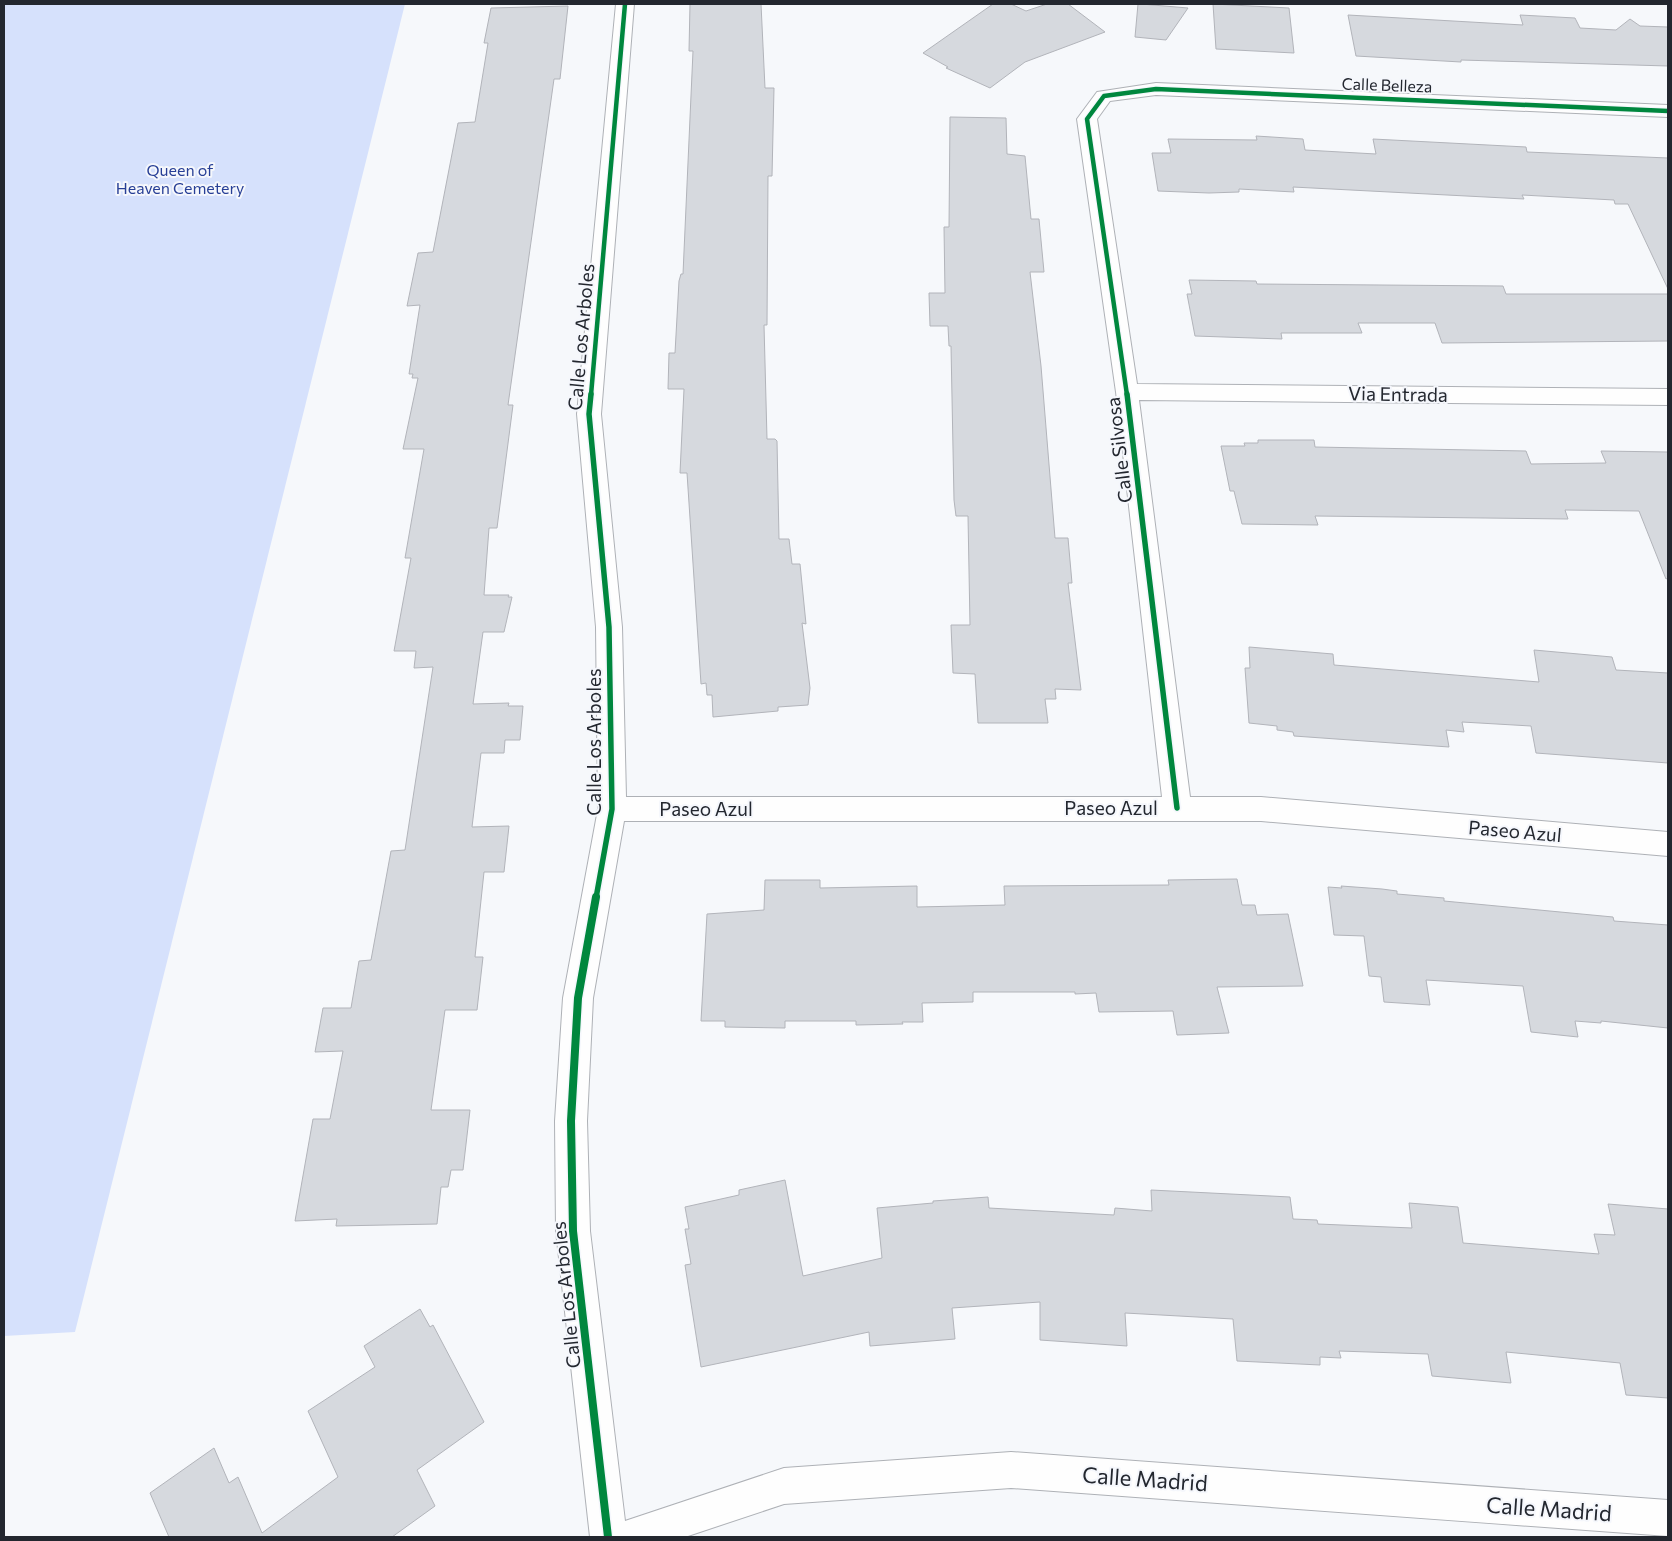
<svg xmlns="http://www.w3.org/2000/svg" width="1672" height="1541" font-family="Commissioner,sans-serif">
<rect width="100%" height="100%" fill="#f6f8fb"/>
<path fill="#d6e1fc" d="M 4,4 L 405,4 L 75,1332 L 4,1336 Z"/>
<path fill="#d6d9de" stroke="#b2b4ba" d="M 690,4 L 761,4 L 765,88 L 774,88 L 772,176 L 768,176 L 767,325 L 764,325 L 767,439 L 775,439 L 777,441 L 779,539 L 789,539 L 792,564 L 800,564 L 806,624 L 802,623 L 810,688 L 808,705 L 778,707 L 778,711 L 713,717 L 712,695 L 707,695 L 706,683 L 701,684 L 687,473 L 680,473 L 684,389 L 668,389 L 669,353 L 675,353 L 679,281 L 681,274 L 683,274 L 693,51 L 689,51 Z
M 993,4 L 1011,4 L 1026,11 L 1047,4 L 1068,4 L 1105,32 L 1025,62 L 990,88 L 946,68 L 948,67 L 923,53 Z
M 1138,4 L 1141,4 L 1188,8 L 1166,40 L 1135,37 Z
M 1213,4 L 1289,8 L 1294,53 L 1216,49 Z
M 568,6 L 560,79 L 554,79 L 508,405 L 513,405 L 497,528 L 489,528 L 484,595 L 509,595 L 508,597 L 512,597 L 504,632 L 483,632 L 473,704 L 509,703 L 508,706 L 523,706 L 520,740 L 505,740 L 504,753 L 481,753 L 472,827 L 509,826 L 504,872 L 484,872 L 475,957 L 483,957 L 477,1010 L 445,1010 L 431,1110 L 470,1110 L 463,1170 L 451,1170 L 448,1187 L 441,1187 L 437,1224 L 336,1226 L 337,1219 L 295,1221 L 313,1119 L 330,1119 L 343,1051 L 315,1052 L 323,1008 L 351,1008 L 359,961 L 371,960 L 391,851 L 405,850 L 433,667 L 414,668 L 416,651 L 394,651 L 411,558 L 405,558 L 424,449 L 403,449 L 418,378 L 412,378 L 413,374 L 409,374 L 420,305 L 407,306 L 418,253 L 433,252 L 458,123 L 475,122 L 488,43 L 484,43 L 491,8 Z
M 1348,15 L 1523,25 L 1520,15 L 1575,18 L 1580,28 L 1616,30 L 1630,19 L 1640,26 L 1668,27 L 1668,66 L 1461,60 L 1461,62 L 1356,56 Z
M 950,117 L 1006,118 L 1007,154 L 1025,156 L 1031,219 L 1039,219 L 1044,272 L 1030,272 L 1041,366 L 1055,538 L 1068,538 L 1072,583 L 1068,583 L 1081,690 L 1055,689 L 1056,699 L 1045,699 L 1048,723 L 978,723 L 975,674 L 953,673 L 951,625 L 970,625 L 968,516 L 956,516 L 954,500 L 951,346 L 949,346 L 948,326 L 930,326 L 929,293 L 945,293 L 944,227 L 949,227 Z
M 1256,136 L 1303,139 L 1305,150 L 1376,154 L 1373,139 L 1526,147 L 1527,152 L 1668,158 L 1668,289 L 1628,204 L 1615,204 L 1614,200 L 1522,195 L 1524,199 L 1293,187 L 1294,192 L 1239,189 L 1239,192 L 1209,193 L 1158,191 L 1152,153 L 1171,153 L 1168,139 L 1257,140 Z
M 1189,280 L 1256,281 L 1257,284 L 1503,286 L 1506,294 L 1668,294 L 1668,341 L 1442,343 L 1435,323 L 1358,323 L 1362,333 L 1281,333 L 1282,339 L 1195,336 L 1187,294 L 1192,294 Z
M 1258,440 L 1314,440 L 1315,447 L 1526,451 L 1531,464 L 1606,463 L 1601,451 L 1668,452 L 1668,578 L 1666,579 L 1639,511 L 1565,510 L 1568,519 L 1315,516 L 1318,525 L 1242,524 L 1234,491 L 1230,491 L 1221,446 L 1245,446 L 1244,443 L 1258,443 Z
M 1249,647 L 1333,654 L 1334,665 L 1539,682 L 1534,650 L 1612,657 L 1616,670 L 1668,673 L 1668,763 L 1536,753 L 1531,726 L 1462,722 L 1464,732 L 1446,730 L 1449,747 L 1294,736 L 1293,732 L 1277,730 L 1277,726 L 1249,723 L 1245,668 L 1250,668 Z
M 1237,879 L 1242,905 L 1255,905 L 1257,915 L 1288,914 L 1303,986 L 1217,987 L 1229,1033 L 1177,1035 L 1173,1011 L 1099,1012 L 1096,993 L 1075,994 L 1075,992 L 973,992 L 973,1002 L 922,1003 L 923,1022 L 902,1022 L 903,1024 L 856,1025 L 856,1021 L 785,1021 L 785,1028 L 725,1027 L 725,1021 L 701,1021 L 707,914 L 764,910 L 765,880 L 820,880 L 820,888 L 917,886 L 917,907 L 1005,905 L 1004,886 L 1169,885 L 1168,880 Z
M 1341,886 L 1382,889 L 1397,891 L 1397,894 L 1444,898 L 1444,901 L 1613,917 L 1614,921 L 1668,925 L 1668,1028 L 1601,1021 L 1601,1023 L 1575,1021 L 1578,1037 L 1531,1032 L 1523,986 L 1426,980 L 1430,1005 L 1384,1002 L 1381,977 L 1369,976 L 1364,936 L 1334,935 L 1328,887 L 1342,888 Z
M 785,1180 L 803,1276 L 882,1258 L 877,1208 L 933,1203 L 933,1201 L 988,1197 L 989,1208 L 1114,1215 L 1115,1208 L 1152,1211 L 1151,1190 L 1290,1197 L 1293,1219 L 1317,1220 L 1318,1224 L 1412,1228 L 1409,1203 L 1458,1207 L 1463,1243 L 1599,1254 L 1594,1234 L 1615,1235 L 1608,1204 L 1668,1209 L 1668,1398 L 1626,1395 L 1620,1363 L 1506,1352 L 1511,1383 L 1432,1376 L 1428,1354 L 1339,1351 L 1341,1358 L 1320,1357 L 1320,1365 L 1237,1361 L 1233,1319 L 1125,1313 L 1127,1346 L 1040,1340 L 1040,1302 L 952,1308 L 955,1339 L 870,1346 L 869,1332 L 701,1367 L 685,1265 L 691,1264 L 685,1229 L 689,1229 L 685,1207 L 739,1195 L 739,1190 Z
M 420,1309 L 430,1327 L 433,1325 L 484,1422 L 417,1470 L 435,1506 L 392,1537 L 169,1537 L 150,1493 L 214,1448 L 229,1483 L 238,1477 L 262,1533 L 338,1477 L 308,1411 L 375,1367 L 364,1346 Z"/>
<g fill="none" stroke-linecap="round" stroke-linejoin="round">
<defs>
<path id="street" d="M 616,4 L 634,4 L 601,414 L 622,627 L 626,797 L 1162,797 L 1116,392 L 1077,119 L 1097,92 L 1156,83 L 1668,105 L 1668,117 L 1156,95 L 1110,101 L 1097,119 L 1137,384 L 1668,389 L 1668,405 L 1139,400 L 1190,797 L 1261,797 L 1668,832 L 1668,856 L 1261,821 L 624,821 L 593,998 L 587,1121 L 590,1231 L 625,1521 L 784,1468 L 1011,1452 L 1668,1500 L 1668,1536 L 1011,1488 L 784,1504 L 685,1537 L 590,1537 L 556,1231 L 555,1121 L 563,998 L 598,809 L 596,627 L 577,414 Z"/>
</defs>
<use href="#street" stroke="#aeb1b6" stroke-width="2"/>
<use href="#street" fill="#fefefe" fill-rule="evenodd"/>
<defs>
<path id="cycleway-far2" d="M 591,395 L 625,4
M 1127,395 L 1087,119 L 1104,96 L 1156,89 L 1668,111"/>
<path id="cycleway-far1" d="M 591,394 L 589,414 L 609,627 L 612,809 L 596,898
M 1127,394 L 1177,808"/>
<path id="cycleway" d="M 596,897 L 578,998 L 571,1121 L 573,1231 L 608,1537"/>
</defs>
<use href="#cycleway-far2" stroke="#f5f7fc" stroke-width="7"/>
<use href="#cycleway-far1" stroke="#f5f7fc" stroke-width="9"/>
<use href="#cycleway" stroke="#f5f7fc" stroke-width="11"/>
<use href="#cycleway-far2" stroke="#00873e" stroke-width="4.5"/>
<use href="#cycleway-far1" stroke="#00873e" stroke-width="5.5"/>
<use href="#cycleway" stroke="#00873e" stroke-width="8"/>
</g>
<g text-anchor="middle" stroke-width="4" stroke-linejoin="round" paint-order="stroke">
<g font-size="16" fill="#23272f" stroke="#f5f7fc">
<text transform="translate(1387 85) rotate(2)" y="6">Calle Belleza</text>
</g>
<g font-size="16" fill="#273f96" stroke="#f5f7fc">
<text x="180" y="176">Queen of<tspan x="180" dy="18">Heaven Cemetery</tspan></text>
</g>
<g font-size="19" fill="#23272f" stroke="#f5f7fc">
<text transform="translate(581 337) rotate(-85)" y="7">Calle Los Arboles</text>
<text transform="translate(1398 394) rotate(1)" y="7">Via Entrada</text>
<text transform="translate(1119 450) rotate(-97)" y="7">Calle Silvosa</text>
<text transform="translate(594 742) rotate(-90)" y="7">Calle Los Arboles</text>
<text x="1111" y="815">Paseo Azul</text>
<text x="706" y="816">Paseo Azul</text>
<text transform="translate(1515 831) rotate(5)" y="7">Paseo Azul</text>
<text transform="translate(566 1295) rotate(-96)" y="7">Calle Los Arboles</text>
</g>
<g font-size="22" fill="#23272f" stroke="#f5f7fc">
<text transform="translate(1145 1479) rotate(4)" y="8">Calle Madrid</text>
<text transform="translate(1549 1509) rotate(4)" y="8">Calle Madrid</text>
</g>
</g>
<rect width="1672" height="1541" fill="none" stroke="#23272f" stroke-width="10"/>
</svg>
